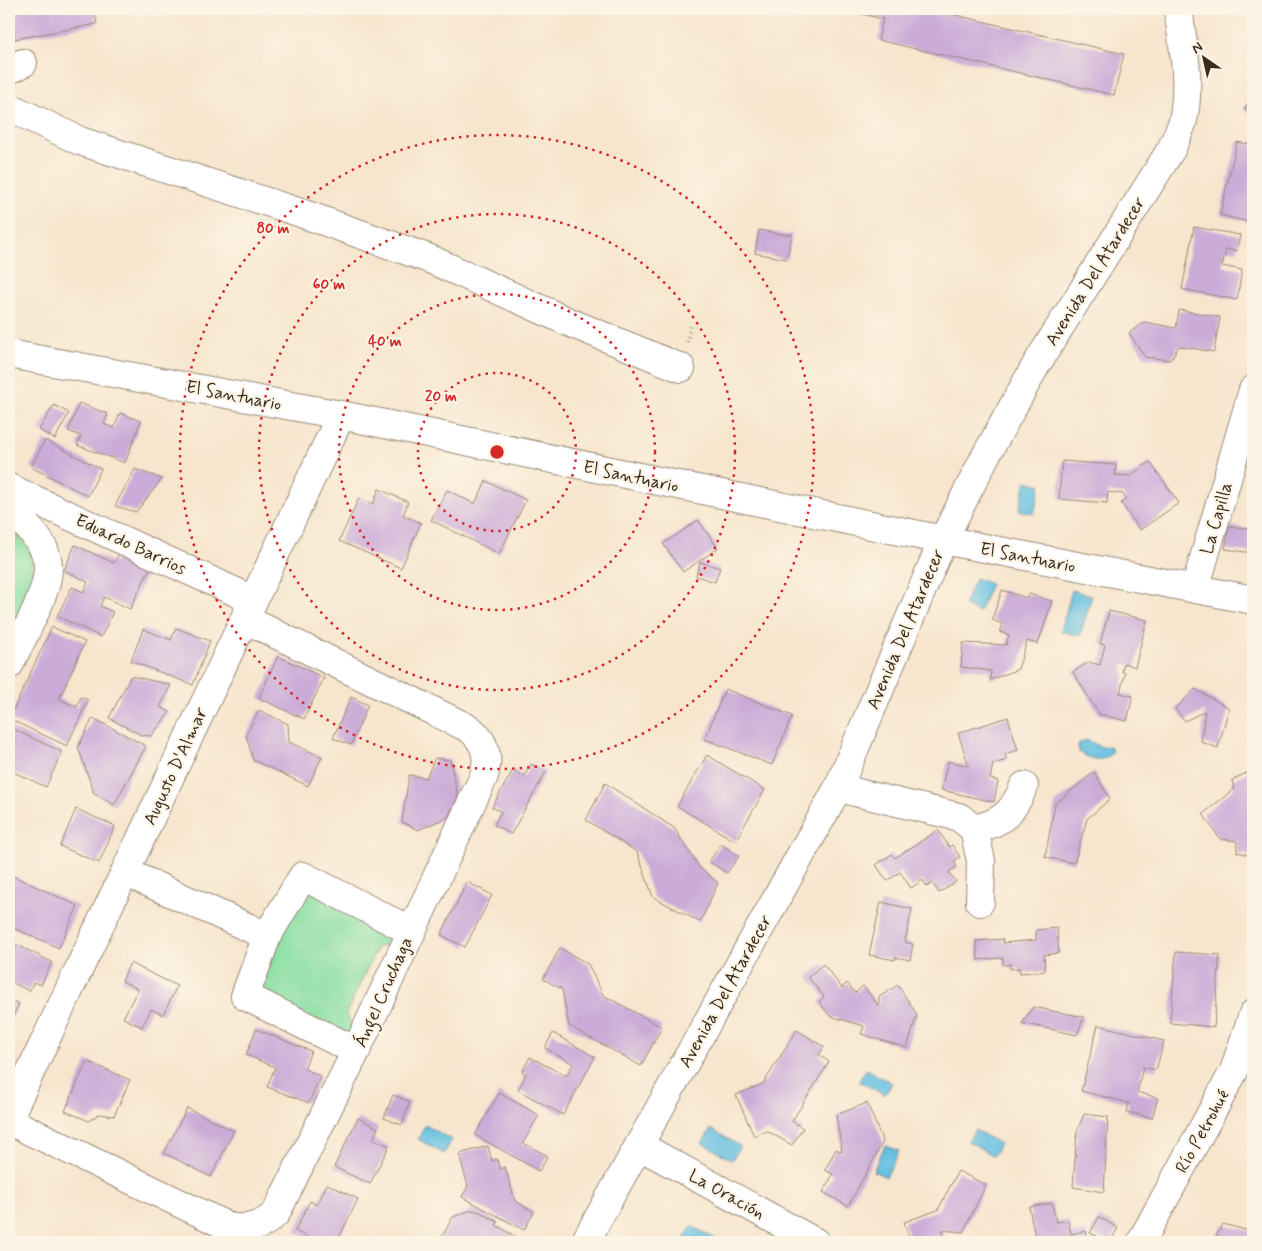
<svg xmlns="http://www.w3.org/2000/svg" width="1262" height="1251" font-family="Mynerve,sans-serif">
<rect width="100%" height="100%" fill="#fcf5e5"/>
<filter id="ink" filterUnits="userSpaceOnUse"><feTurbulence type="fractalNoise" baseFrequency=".02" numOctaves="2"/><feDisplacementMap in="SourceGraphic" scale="10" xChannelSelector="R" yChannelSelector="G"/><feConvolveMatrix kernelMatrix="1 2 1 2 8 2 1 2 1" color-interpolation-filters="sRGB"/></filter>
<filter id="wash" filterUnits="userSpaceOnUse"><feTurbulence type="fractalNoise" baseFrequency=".0096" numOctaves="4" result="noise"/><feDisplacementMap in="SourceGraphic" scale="20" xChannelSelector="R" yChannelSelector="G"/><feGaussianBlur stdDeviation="1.12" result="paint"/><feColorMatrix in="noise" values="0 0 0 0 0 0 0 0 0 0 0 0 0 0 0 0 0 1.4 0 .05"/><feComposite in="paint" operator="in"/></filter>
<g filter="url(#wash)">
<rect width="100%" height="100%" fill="#f7e5cd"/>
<path fill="#87dea2" stroke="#618460" d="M 9,526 L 30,550 L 35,590 L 9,645 Z
M 305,890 L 391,929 L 396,944 L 377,947 L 346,1014 L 354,1028 L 352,1032 L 348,1034 L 257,993 L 297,894 Z"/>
<path fill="#63bfe1" stroke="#4f7480" d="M 1026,481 L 1041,485 L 1034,514 L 1019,510 Z
M 975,578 L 991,584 L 979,612 L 964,606 Z
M 1072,590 L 1092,596 L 1080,636 L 1061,631 Z
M 1087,740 L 1101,747 L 1110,746 L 1112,752 C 1104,764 1089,759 1079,752 L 1078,744 Z
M 866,1069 L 892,1083 L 885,1095 L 859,1081 Z
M 425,1125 L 452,1140 L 444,1154 L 418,1139 Z
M 711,1129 L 740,1146 L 732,1160 L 702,1143 Z
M 975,1130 L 1000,1144 L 993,1156 L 968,1141 Z
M 885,1145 L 899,1151 L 886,1177 L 873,1171 Z
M 692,1226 L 717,1240 L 716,1242 L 691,1242 L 684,1239 Z"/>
<g id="blocks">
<path fill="#cbacd8" d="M 10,9 L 94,9 L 97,24 L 15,39 Z
M 851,9 L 929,9 L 1124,54 L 1114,95 L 878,40 L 883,19 L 850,11 Z
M 1250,99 L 1253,100 L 1253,115 L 1244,110 Z
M 1237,142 L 1253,145 L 1253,223 L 1220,215 Z
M 1194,227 L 1240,235 L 1237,251 L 1226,249 L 1222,266 L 1242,270 L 1237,300 L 1182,289 Z
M 759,230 L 787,235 L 792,234 L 787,259 L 755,253 Z
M 1179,310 L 1220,317 L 1214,352 L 1179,346 L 1170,360 L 1145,357 L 1129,333 L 1144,322 L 1176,328 Z
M 79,403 L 108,414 L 104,424 L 114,428 L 120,413 L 141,421 L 125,463 L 77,445 L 81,436 L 68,431 Z
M 54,405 L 69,413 L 55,439 L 39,430 Z
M 45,440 L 101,469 L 88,496 L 31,467 Z
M 1062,461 L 1116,465 L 1115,475 L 1130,476 L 1150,462 L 1179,503 L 1140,530 L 1121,503 L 1126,499 L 1123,494 L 1108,492 L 1107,503 L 1059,499 Z
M 135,469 L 162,479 L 136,512 L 115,506 Z
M 486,481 L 526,500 L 499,554 L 431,520 L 447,490 L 475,504 Z
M 379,489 L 408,502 L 403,515 L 421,523 L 401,568 L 339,541 L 359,498 L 373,504 Z
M 698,520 L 718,548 L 683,572 L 663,544 Z
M 1229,526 L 1253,529 L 1253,553 L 1225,549 Z
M 75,545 L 114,563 L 119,554 L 150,568 L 130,609 L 104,597 L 100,606 L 113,612 L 101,637 L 57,616 L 72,587 L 84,592 L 88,582 L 64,570 Z
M 700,562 L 720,568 L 715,582 L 696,576 Z
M 1002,590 L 1027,598 L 1029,594 L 1052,601 L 1038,644 L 1027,641 L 1018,669 L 990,680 L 991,671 L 961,667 L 963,643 L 1006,645 L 1009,635 L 1000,632 L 1003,624 L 992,620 Z
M 1109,611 L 1147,620 L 1135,667 L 1124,663 L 1122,672 L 1125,673 L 1120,693 L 1133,696 L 1127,721 L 1099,714 L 1073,672 L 1089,662 L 1100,665 L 1105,645 L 1100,644 Z
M 52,627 L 85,642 L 59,699 L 77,707 L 81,697 L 88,700 L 67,746 L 9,719 Z
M 176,628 L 210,641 L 193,685 L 131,661 L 143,629 L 171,640 Z
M 278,656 L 324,678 L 304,719 L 259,698 Z
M 131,676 L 171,685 L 160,707 L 170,712 L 151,736 L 141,735 L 109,718 Z
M 725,689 L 792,716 L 772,765 L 705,739 Z
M 1195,689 L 1229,708 L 1218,748 L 1201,742 L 1205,711 L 1185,721 L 1175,709 Z
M 351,697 L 368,705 L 351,745 L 333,738 Z
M 259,710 L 288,724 L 289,742 L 322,757 L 308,786 L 253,760 L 246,735 Z
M 1008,717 L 1018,750 L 1005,754 L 1007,760 L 993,764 L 990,779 L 998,781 L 994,802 L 941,790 L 948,761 L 969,766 L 958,733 Z
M 93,718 L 146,746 L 114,805 L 94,793 L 78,747 Z
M 1253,726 L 1253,738 L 1249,737 Z
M 9,727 L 62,752 L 46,787 L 9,770 Z
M 707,755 L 765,790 L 735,841 L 677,806 Z
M 435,758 L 450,760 L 458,797 L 448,817 L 418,830 L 402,822 L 409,775 L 426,778 Z
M 531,764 L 546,772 L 511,834 L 494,825 L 501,812 L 492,807 L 513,770 L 524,777 Z
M 1253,770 L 1253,856 L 1237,852 L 1237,841 L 1220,839 L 1203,814 L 1234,789 L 1232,780 Z
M 1094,772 L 1110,799 L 1087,819 L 1074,863 L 1045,857 L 1055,804 Z
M 605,783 L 674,828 L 699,867 L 718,883 L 700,922 L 653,897 L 637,852 L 586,820 Z
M 9,790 L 14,791 L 9,801 Z
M 76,809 L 115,826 L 99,863 L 60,846 Z
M 938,830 L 949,847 L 952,845 L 960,857 L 954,861 L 957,867 L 949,872 L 956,882 L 939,893 L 932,883 L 927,887 L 923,880 L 911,888 L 900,872 L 887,881 L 876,865 L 892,854 L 895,858 Z
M 721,844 L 739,856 L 727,873 L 709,862 Z
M 11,875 L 78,906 L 59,948 L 9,926 Z
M 467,882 L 492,895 L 465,947 L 441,935 Z
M 881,902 L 912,909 L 905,942 L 913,944 L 910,960 L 895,957 L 895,960 L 869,955 Z
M 1057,928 L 1059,953 L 1044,955 L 1045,971 L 1020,973 L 1019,968 L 1010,969 L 1010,964 L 1003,965 L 1003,958 L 978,960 L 976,941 L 1003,939 L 1003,943 L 1036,940 L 1036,930 Z
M 9,941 L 52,962 L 41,985 L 34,982 L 29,991 L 9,981 Z
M 560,948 L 588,964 L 603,995 L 662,1027 L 641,1066 L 569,1026 L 562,989 L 543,979 Z
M 1176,952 L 1220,955 L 1214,1027 L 1170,1023 Z
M 130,963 L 177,986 L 163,1015 L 151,1009 L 142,1027 L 123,1018 L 138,989 L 122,981 Z
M 823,964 L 842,988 L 847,983 L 855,993 L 863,986 L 879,1006 L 879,997 L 898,985 L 917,1015 L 907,1048 L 861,1034 L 864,1026 L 830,1016 L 819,1002 L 824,997 L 808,977 Z
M 9,999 L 19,1004 L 9,1024 Z
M 1033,1007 L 1084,1017 L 1077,1035 L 1022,1023 Z
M 1098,1025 L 1164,1041 L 1156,1070 L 1143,1067 L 1137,1092 L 1158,1098 L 1152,1118 L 1127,1112 L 1129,1103 L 1081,1091 Z
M 256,1029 L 311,1051 L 304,1069 L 320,1076 L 309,1103 L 267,1087 L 275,1067 L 246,1055 Z
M 797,1030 L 824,1047 L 819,1055 L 829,1062 L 792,1121 L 803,1128 L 792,1145 L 767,1131 L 754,1136 L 736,1095 L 763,1084 Z
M 553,1033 L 595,1057 L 563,1115 L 518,1090 L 526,1074 L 522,1072 L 530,1057 L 566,1076 L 573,1064 L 545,1048 Z
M 87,1061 L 130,1080 L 114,1116 L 99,1114 L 89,1121 L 65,1111 Z
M 499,1093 L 539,1115 L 523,1143 L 548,1156 L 539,1171 L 475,1135 Z
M 393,1095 L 410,1102 L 402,1125 L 384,1118 Z
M 867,1103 L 883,1142 L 848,1206 L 823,1192 L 833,1174 L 825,1170 L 836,1149 L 842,1152 L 836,1115 Z
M 187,1108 L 234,1131 L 211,1177 L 164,1153 Z
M 1084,1114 L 1108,1117 L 1104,1192 L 1073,1187 L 1077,1131 Z
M 358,1118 L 378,1128 L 373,1139 L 389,1146 L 370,1184 L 334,1167 Z
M 488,1146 L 492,1161 L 497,1159 L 500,1169 L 505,1167 L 515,1201 L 534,1212 L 524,1230 L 462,1197 L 468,1186 L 459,1154 Z
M 958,1171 L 986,1185 L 963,1232 L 942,1230 L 946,1242 L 911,1242 L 904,1222 L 938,1210 Z
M 327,1184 L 358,1199 L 337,1242 L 317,1242 L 295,1231 L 310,1201 L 317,1205 Z
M 1052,1203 L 1056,1222 L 1068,1220 L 1071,1234 L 1086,1231 L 1088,1242 L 1036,1242 L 1029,1207 Z
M 472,1210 L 480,1212 L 498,1222 L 496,1225 L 515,1236 L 512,1242 L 439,1242 L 453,1217 Z
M 1099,1217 L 1118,1228 L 1110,1242 L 1090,1233 Z
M 1223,1224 L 1253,1232 L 1250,1242 L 1213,1242 Z"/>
</g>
</g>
<g filter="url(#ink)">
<use href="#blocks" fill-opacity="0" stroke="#998876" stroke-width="1"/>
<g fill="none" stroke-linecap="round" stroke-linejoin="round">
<defs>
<path id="minor" d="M 9,70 L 23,63
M 9,107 L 80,141 L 301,213 L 430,259 L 571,323 L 681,368
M 9,354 L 341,415 L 943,540 L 1253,600
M 9,488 L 253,600
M 9,514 C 19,518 26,524 33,533 C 41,542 48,555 48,568 C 49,592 20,641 9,665
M 1195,589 L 1253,390
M 838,788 L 959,817 L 974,829 L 981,861 L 980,902
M 974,829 C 1003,823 1013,812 1024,786
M 125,872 L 267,936
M 356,1051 L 245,996 L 267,936 L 303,876 L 411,931
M 9,1117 L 341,415
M 9,1121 L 229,1227 C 247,1231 263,1226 276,1213 L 356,1051 L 484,776 C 490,756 485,742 470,729 L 245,619
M 640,1146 L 815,1242
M 585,1242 L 838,788 L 943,540 L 985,457 L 1036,365 L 1172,148 C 1175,139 1181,129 1183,120 C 1191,83 1183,45 1178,9
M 1141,1242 L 1234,1071 L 1253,1014"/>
</defs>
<use href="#minor" stroke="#998876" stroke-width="30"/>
<path stroke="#998876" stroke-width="3" stroke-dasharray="1 4" stroke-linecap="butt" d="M 687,342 L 691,323"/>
<use href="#minor" stroke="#fff" stroke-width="28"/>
</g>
</g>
<g fill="none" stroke="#d62828" stroke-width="2.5" stroke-dasharray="2.5 5">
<circle cx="497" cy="452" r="79"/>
<circle cx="497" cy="452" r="158"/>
<circle cx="497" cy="452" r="238"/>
<circle cx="497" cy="452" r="317"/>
</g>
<g text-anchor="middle" stroke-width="4.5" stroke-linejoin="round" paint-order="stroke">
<g font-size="18" fill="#3b2a1e" stroke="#fcf5e5">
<text transform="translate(1095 271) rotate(-58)" y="6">Avenida Del Atardecer</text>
<text transform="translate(234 395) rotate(11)" y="6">El Santuario</text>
<text transform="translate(631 476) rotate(12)" y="6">El Santuario</text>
<text transform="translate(1216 518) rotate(-74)" y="6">La Capilla</text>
<text transform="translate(131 544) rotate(25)" y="6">Eduardo Barrios</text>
<text transform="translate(1028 557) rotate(11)" y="6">El Santuario</text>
<text transform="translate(905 629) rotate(-67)" y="6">Avenida Del Atardecer</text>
<text transform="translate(175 766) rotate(-65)" y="6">Augusto D'Almar</text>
<text transform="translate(725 991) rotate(-61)" y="6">Avenida Del Atardecer</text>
<text transform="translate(383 992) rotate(-66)" y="6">Ángel Cruchaga</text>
<text transform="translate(1202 1131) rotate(-61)" y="6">Río Petrohué</text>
<text transform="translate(727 1194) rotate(29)" y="6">La Oración</text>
</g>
</g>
<circle cx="497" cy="452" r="8" fill="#d62828" stroke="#fcf5e5" stroke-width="2.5"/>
<g font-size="15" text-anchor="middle" font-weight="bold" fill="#d62828" stroke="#fcf5e5" stroke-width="4.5" stroke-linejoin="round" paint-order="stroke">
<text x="273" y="233">80 m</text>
<text x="329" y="289">60 m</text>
<text x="385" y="346">40 m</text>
<text x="441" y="401">20 m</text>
</g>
<rect width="1262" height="1251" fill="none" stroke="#fcf5e5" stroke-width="30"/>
<g transform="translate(1204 58) rotate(326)" stroke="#fcf5e5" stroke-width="4" paint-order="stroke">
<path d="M0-4L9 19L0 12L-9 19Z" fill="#3b2a1e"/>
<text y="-8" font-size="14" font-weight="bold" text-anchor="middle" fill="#3b2a1e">N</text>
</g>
</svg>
